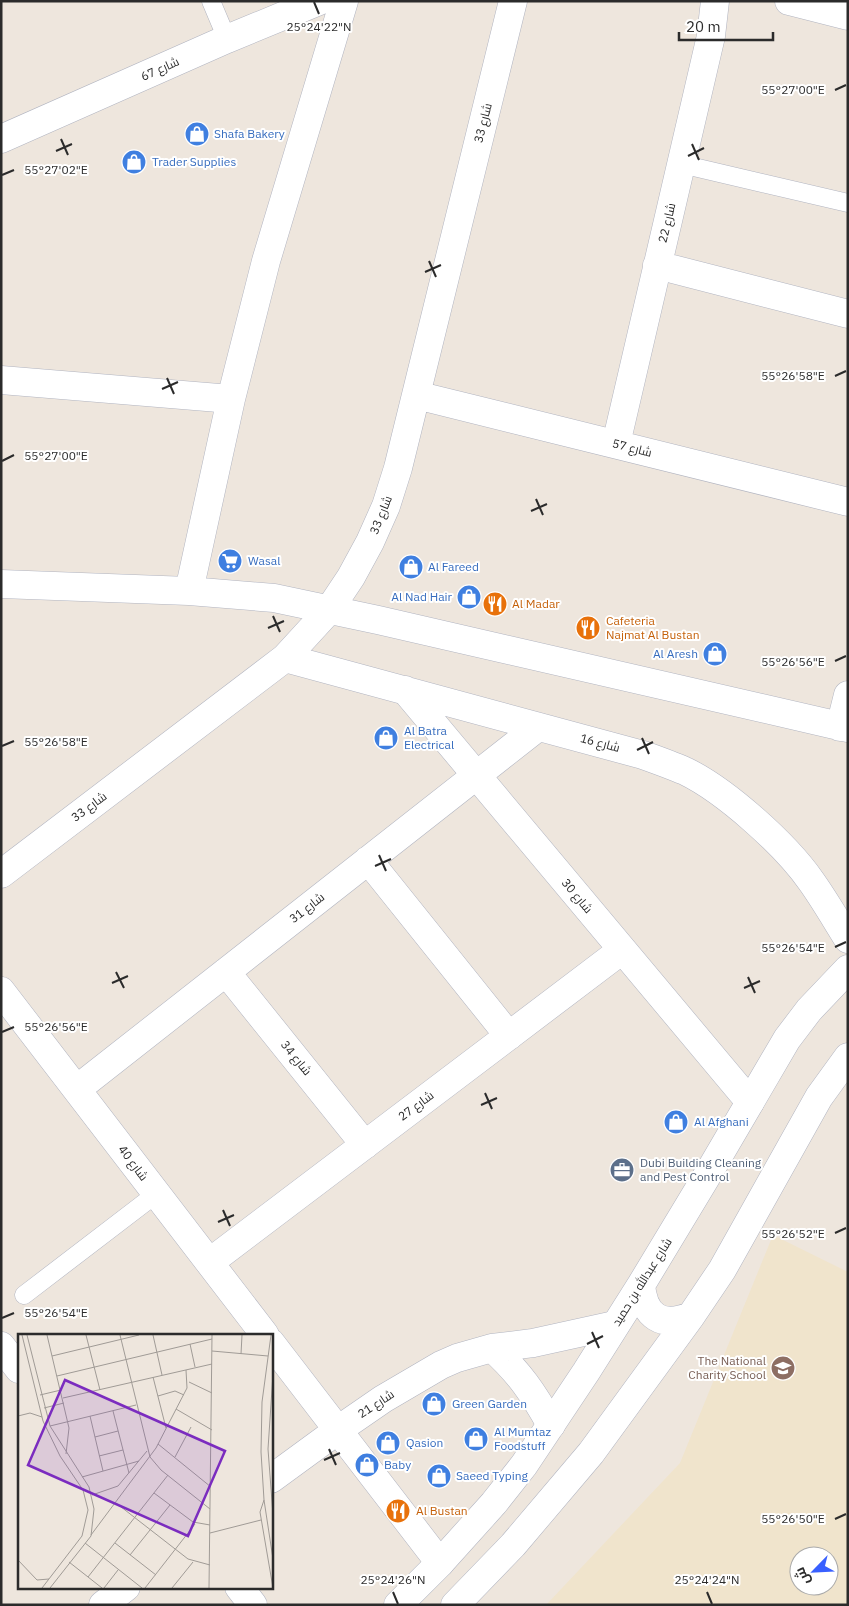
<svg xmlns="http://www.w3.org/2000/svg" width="849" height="1606" font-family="'IBM Plex Sans',Cairo,sans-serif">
<rect width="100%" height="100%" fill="#eee6dd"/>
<path fill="#f0e4cc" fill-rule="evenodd" d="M 773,1235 L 848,1272 L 848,1605 L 546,1605 L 680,1463 ZM 799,1556 L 829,1556 L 829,1586 L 799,1586 Z"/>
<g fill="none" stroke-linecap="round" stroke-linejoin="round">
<defs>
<path id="lane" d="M 211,1 L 227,39
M 681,164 L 848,203
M 24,1295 L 156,1194"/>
<path id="street" d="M 789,1 L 848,16
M 1,139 L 227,39 L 319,1
M 657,265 L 848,314
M 1,380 L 231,399
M 416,395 L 848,502
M 616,444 L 711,36 L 715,1
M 1,584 L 189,591 L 274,598 L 378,620 L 848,728
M 189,591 L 231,399 L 266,261 L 344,1
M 285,658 L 643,755 C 657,760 671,765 685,771 C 726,791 785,844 811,881 C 824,899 836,920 848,939
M 405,690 L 750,1102
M 840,727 L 848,695
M 368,860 L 509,1036
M 1,874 L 285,658 L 329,610 L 351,577 L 370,542 L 386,506 L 398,468 L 513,1
M 226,972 L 365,1145
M 1,991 L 265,1335
M 77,1089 L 538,727
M 210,1262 L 622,950
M 271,1343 L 440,1563
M 1,1346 L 19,1369
M 492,1348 C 519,1372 534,1394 551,1425
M 271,1479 L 338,1430 L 383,1399 L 441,1365 L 457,1358 L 492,1348 L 533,1343 L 615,1325
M 239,1587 L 253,1605
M 103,1605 L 126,1587"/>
<path id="secondary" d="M 641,1285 C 644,1317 662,1328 691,1316
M 398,1605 L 440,1563 L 494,1503 L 524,1465 L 586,1372 L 641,1285 L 705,1179 L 787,1039 L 809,1010 L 848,969
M 455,1605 L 513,1545 L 591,1453 L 691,1316 L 722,1270 L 819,1097 L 848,1057"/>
</defs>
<use href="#lane" stroke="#b1b4c0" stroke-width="19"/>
<use href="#street" stroke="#b1b4c0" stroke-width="29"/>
<use href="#secondary" stroke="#b1b4c0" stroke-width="29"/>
<use href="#lane" stroke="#fff" stroke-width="18"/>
<use href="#street" stroke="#fff" stroke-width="28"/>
<use href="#secondary" stroke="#fff" stroke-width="28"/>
</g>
<path fill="none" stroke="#2b2b2b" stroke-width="2" d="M 314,2 L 319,14M 835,90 L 846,85M 61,139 L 68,155M 692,144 L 699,160M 56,151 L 72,144M 688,156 L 704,148M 2,175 L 14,170M 429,261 L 436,277M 425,272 L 441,265M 835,376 L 846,371M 167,378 L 174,394M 162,389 L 178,382M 2,461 L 14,455M 536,499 L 543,515M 531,511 L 547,504M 273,616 L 280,632M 268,628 L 284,621M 835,661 L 846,656M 642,738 L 649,754M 2,746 L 14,741M 637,750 L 653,742M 379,855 L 386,871M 375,866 L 391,859M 835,947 L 846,942M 116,972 L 124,988M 748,977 L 755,993M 112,983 L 128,976M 744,988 L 760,981M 2,1032 L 14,1027M 485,1093 L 492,1109M 481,1105 L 497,1098M 223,1210 L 230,1226M 218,1222 L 234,1215M 835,1233 L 846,1228M 2,1318 L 14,1313M 592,1332 L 599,1348M 587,1344 L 603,1336M 329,1449 L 336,1465M 324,1460 L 340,1453M 835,1519 L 846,1514M 393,1592 L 398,1604M 707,1592 L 712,1604"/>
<defs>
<symbol id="shop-disc" viewBox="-11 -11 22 22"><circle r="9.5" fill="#3f7fe0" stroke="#fff"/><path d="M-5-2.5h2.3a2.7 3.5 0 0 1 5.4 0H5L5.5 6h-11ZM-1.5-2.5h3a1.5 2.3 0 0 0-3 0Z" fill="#fff"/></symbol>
<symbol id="supermarket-disc" viewBox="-11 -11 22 22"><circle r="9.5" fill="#3f7fe0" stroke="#fff"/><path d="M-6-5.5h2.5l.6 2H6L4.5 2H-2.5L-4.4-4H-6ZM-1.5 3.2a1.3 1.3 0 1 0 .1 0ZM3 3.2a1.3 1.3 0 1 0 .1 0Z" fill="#fff"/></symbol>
<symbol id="restaurant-disc" viewBox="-11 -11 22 22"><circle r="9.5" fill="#e8710a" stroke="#fff"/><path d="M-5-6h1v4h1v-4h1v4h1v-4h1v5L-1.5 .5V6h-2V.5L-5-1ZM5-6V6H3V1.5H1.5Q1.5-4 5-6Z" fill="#fff"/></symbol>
<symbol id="office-disc" viewBox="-11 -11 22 22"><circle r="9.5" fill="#5c6f8a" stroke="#fff"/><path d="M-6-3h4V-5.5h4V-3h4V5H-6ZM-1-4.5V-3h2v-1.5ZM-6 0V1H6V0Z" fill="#fff"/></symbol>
<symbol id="school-disc" viewBox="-11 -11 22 22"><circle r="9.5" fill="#8d6e63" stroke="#fff"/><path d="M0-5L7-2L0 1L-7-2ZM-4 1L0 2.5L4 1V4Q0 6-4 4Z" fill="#fff"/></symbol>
</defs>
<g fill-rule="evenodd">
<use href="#shop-disc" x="183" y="120" width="28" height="28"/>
<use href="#shop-disc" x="120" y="148" width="28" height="28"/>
<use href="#supermarket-disc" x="216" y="547" width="28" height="28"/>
<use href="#shop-disc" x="397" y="553" width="28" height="28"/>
<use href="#shop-disc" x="455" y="583" width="28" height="28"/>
<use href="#restaurant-disc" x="481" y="590" width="28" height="28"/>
<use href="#restaurant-disc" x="574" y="614" width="28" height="28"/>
<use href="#shop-disc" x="701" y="640" width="28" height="28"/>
<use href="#shop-disc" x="372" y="724" width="28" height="28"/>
<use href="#shop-disc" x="662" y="1108" width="28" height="28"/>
<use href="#office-disc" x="608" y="1156" width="28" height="28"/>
<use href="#school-disc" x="769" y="1354" width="28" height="28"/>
<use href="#shop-disc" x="420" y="1390" width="28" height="28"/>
<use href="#shop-disc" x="462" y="1425" width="28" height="28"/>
<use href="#shop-disc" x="374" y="1429" width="28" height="28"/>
<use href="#shop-disc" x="353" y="1451" width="28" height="28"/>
<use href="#shop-disc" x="425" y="1462" width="28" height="28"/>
<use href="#restaurant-disc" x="384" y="1497" width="28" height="28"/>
</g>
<g text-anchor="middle" stroke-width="4" stroke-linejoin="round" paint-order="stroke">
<g font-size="12" fill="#2b2b2b" stroke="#fff">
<text transform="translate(160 69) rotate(-24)" y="4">شارع 67</text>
<text transform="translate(483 123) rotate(-76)" y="4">شارع 33</text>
<text transform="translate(667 223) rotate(-77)" y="4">شارع 22</text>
<text transform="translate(632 448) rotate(14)" y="4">شارع 57</text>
<text transform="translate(381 515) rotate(-68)" y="4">شارع 33</text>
<text transform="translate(600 743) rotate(15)" y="4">شارع 16</text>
<text transform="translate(89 807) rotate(-37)" y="4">شارع 33</text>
<text transform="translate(577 896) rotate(50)" y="4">شارع 30</text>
<text transform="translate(307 908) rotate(-38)" y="4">شارع 31</text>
<text transform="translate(296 1058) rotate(51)" y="4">شارع 34</text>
<text transform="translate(416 1106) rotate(-37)" y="4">شارع 27</text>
<text transform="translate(133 1163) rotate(53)" y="4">شارع 40</text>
<text transform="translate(642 1282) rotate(-58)" y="4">شارع عبدالله بن حميد</text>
<text transform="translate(376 1404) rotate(-33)" y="4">شارع 21</text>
</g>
<g font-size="12" fill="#366cbe" stroke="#fff" text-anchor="start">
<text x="214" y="138">Shafa Bakery</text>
<text x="152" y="166">Trader Supplies</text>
<text x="248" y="565">Wasal</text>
<text x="428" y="571">Al Fareed</text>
<text x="452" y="601" text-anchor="end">Al Nad Hair</text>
<text x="698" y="658" text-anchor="end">Al Aresh</text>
<text x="404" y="735">Al Batra<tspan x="404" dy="14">Electrical</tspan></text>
<text x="694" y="1126">Al Afghani</text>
<text x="452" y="1408">Green Garden</text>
<text x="494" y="1436">Al Mumtaz<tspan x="494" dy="14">Foodstuff</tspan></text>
<text x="406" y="1447">Qasion</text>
<text x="384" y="1469">Baby</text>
<text x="456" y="1480">Saeed Typing</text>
</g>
<g font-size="12" fill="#c56008" stroke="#fff" text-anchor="start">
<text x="512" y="608">Al Madar</text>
<text x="606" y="625">Cafeteria<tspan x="606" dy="14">Najmat Al Bustan</tspan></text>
<text x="416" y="1515">Al Bustan</text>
</g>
<g font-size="12" fill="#4e5e75" stroke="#fff" text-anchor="start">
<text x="640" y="1167">Dubi Building Cleaning<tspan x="640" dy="14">and Pest Control</tspan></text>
</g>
<g font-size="12" fill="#785e54" stroke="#fff" text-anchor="end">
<text x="766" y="1365">The National<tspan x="766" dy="14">Charity School</tspan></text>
</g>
</g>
<g transform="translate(18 1334)">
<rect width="255" height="255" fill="#eee6dd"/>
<path fill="none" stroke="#a09b96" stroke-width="1" d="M 4,1 L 25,87 L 42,122 L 65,156 L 70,176 L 64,202 L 24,254M 9,1 L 32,92 L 71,153 L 76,175 L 73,202 L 32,254M 29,1 L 51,94 L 48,120M 68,1 L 82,56M 102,1 L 132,123 L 143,136 L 192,175M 135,1 L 144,41M 253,1 L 244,68 L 243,118 L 246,166 L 255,225M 172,10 L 177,33M 194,17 L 250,22M 223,20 L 224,1M 34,22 L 121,1M 255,40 L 250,115 L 255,181M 39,42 L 194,5M 135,43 L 148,94M 171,48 L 194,59M 22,61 L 43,56M 140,62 L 157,57 L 166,61M 45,64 L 194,30M 26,74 L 46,69M 158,75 L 194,96M 95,77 L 111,139M 0,82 L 12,79 L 24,83M 72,82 L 85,137M 32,92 L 118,71M 77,103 L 100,97M 140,110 L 193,153M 81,122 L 105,116M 157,123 L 173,93M 64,143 L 121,127M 136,159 L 175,188 L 192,191M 74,161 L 100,152 L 129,117M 246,166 L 242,178 L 255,254M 98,169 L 170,225 L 192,231M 192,199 L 243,186M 73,201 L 138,114 L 169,54 L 168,36M 67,209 L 124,254M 97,209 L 138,241M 112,221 L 152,171M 0,226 L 19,246 L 31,245M 51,228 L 84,254M 70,243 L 150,141M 86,254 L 100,236M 127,254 L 177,190M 154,254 L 175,228M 191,254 L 194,1"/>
<path fill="#7b2cbf" fill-opacity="0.15" stroke="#7b2cbf" stroke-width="2.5" d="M 47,46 L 207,117 L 170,202 L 10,131 Z"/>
<rect width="255" height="255" fill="none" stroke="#2b2b2b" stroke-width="2.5"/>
</g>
<g font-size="12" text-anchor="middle" fill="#2b2b2b" stroke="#fff" stroke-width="4" stroke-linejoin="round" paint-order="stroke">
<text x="319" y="31">25°24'22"N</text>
<text x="793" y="94">55°27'00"E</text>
<text x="56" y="174">55°27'02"E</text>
<text x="793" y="380">55°26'58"E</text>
<text x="56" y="460">55°27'00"E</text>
<text x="793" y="666">55°26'56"E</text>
<text x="56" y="746">55°26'58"E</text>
<text x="793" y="952">55°26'54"E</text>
<text x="56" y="1031">55°26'56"E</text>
<text x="793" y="1238">55°26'52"E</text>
<text x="56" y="1317">55°26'54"E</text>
<text x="793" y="1523">55°26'50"E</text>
<text x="393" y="1584">25°24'26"N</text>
<text x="707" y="1584">25°24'24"N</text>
</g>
<rect width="849" height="1606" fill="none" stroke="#2b2b2b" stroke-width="5"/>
<g transform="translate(814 1571) rotate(246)"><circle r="24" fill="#ffffff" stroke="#aaaaaa"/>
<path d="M0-4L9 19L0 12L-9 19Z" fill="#3960ff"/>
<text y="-8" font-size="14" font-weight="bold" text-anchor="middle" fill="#2b2b2b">ش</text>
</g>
<path d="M679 32v8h94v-8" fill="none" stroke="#2b2b2b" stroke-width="2.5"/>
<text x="686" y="32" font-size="15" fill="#2b2b2b" stroke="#ffffff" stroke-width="4" paint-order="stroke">20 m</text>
</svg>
